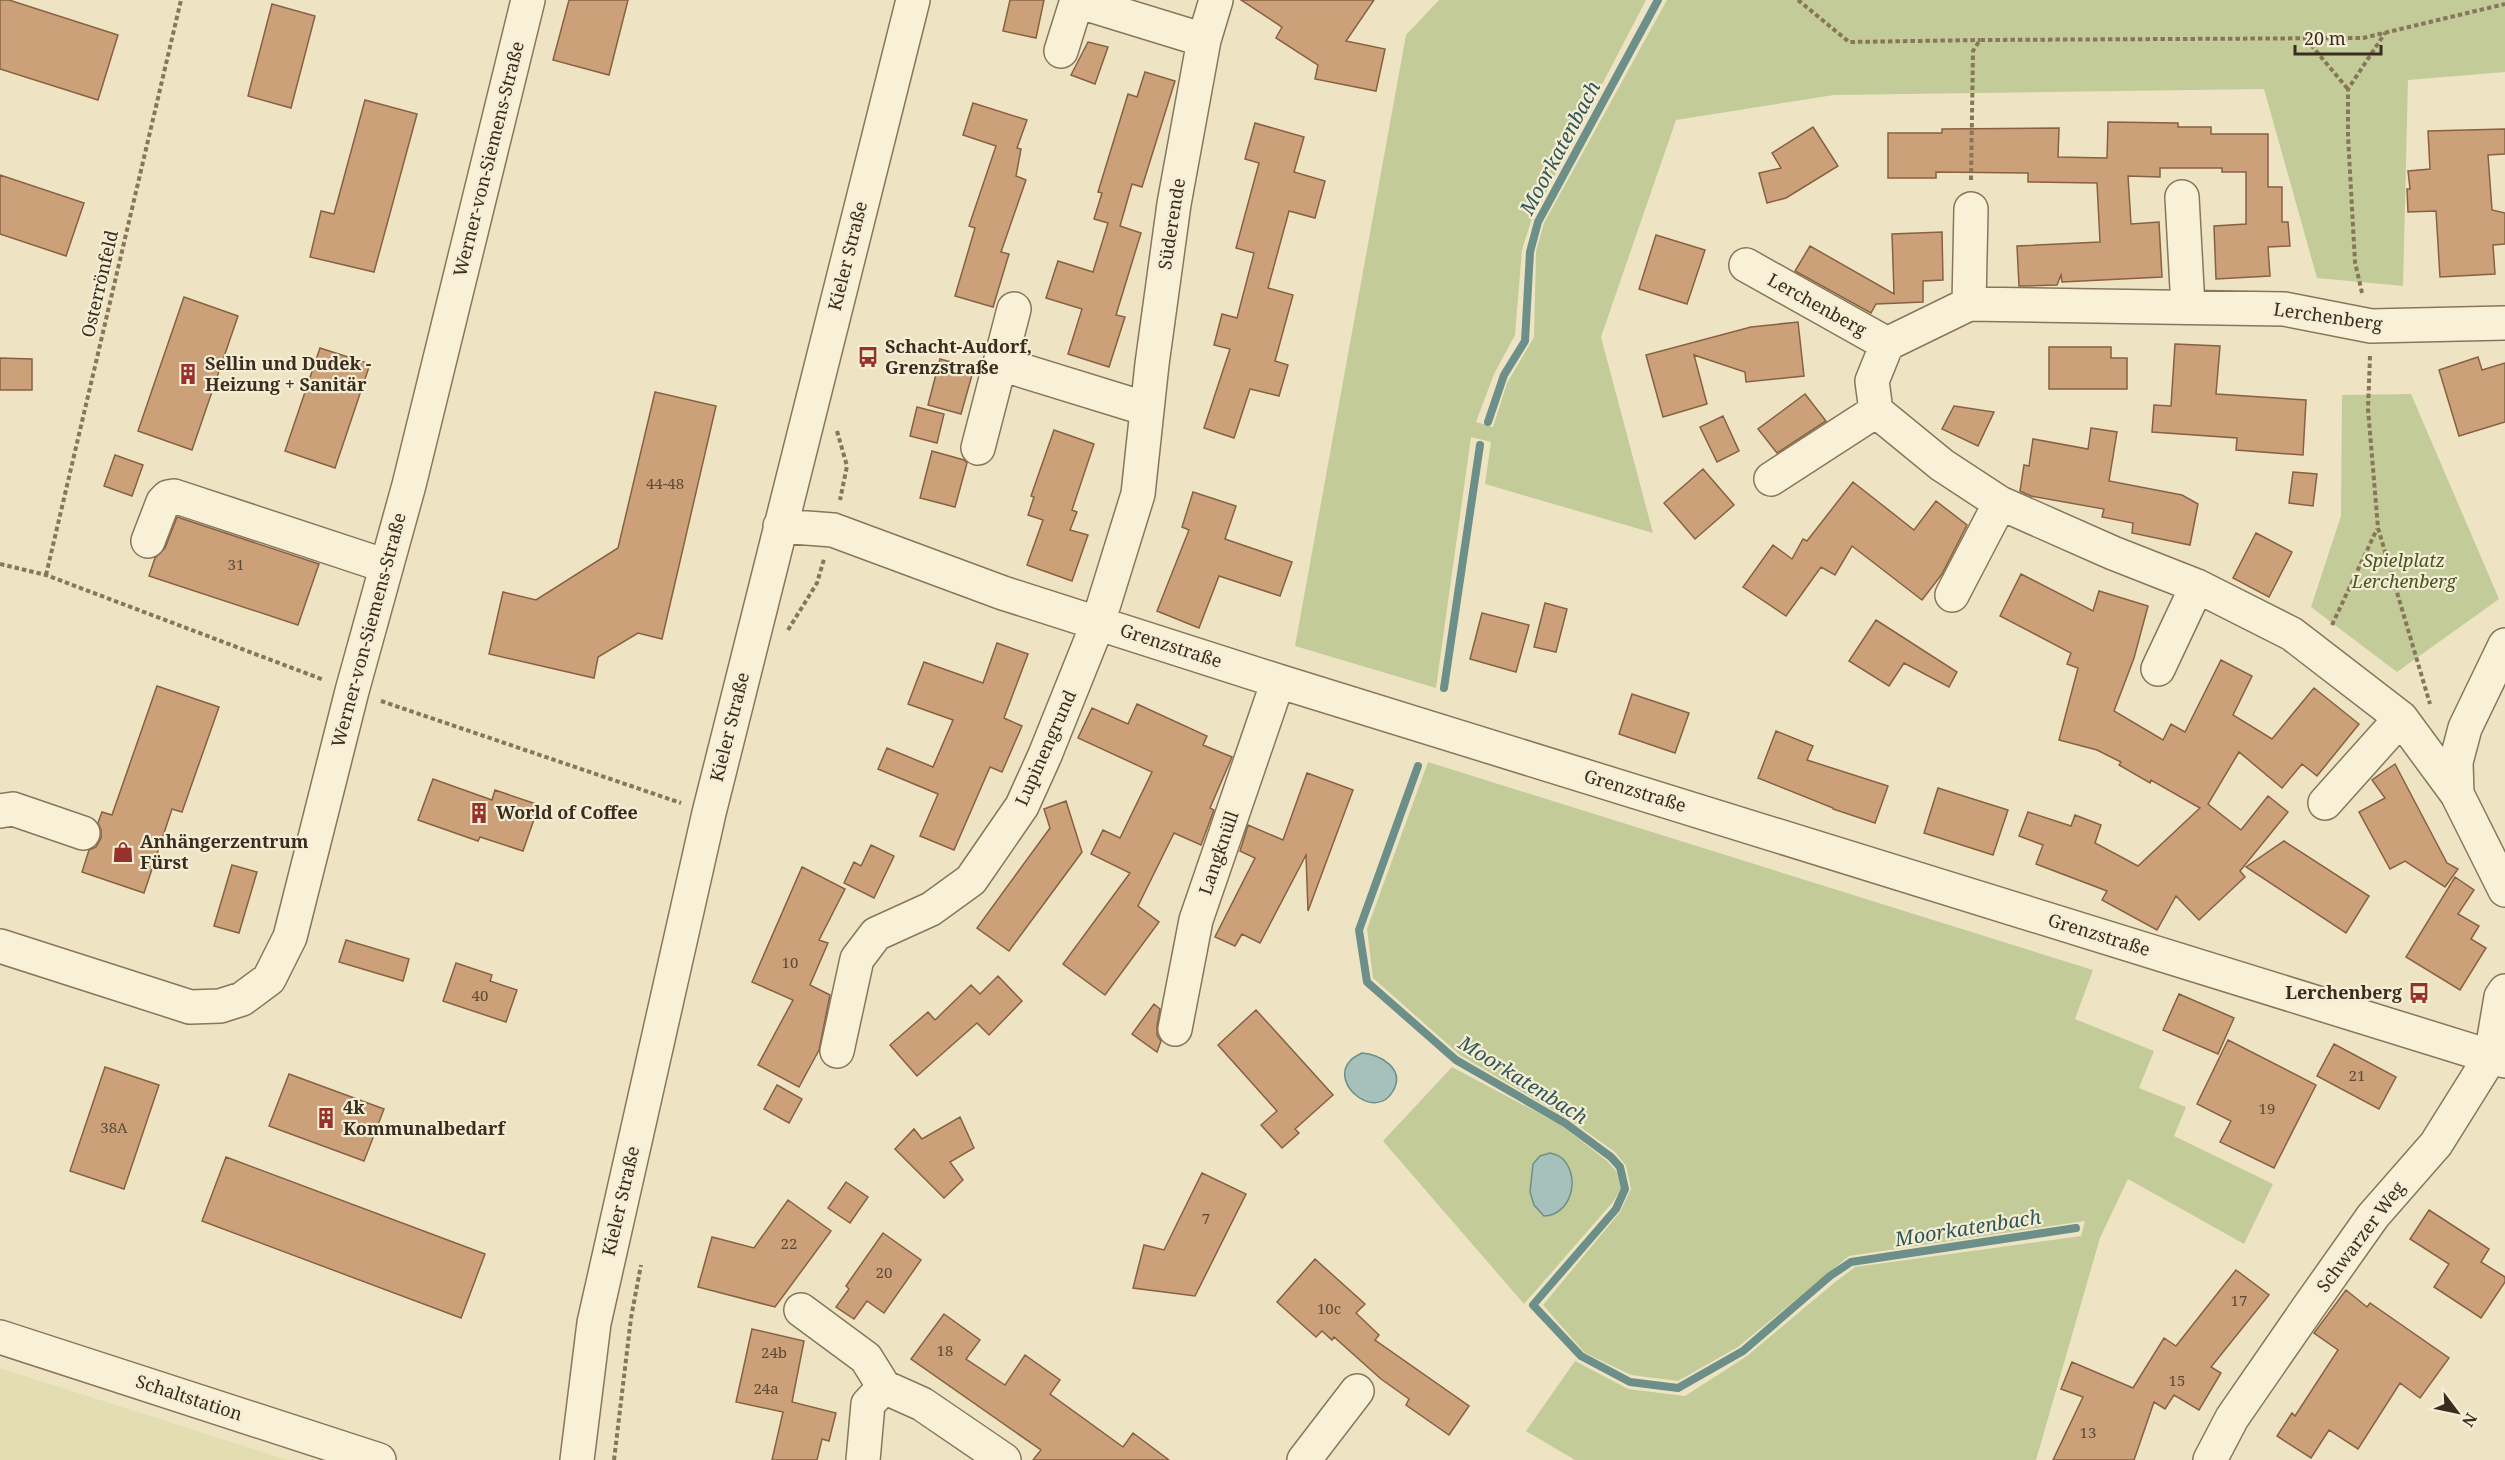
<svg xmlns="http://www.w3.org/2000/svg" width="2505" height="1460" font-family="'Noto Serif',serif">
<rect width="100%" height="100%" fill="#eee4c4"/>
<path fill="#e3deb2" d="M 0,1368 L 288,1460 L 0,1460 Z"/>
<path fill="#c3cc98" d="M 1439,0 L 1646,0 L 1531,221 L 1522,250 L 1515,335 L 1494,374 L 1476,422 L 1493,427 L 1507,383 L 1534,337 L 1536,251 L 1544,223 L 1667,0 L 2505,0 L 2505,72 L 2408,80 L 2403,286 L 2317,278 L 2264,89 L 1834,95 L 1676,120 L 1601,337 L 1653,533 L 1485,484 L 1491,442 L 1471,437 L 1436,688 L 1295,646 L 1406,35 Z
M 2411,394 L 2499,599 L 2397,672 L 2311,607 L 2341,516 L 2342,395 Z
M 1428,762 L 2093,970 L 2075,1019 L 2154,1051 L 2139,1088 L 2186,1107 L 2174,1136 L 2273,1184 L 2244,1244 L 2128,1179 L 2100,1238 L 2036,1460 L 1575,1460 L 1526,1431 L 1575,1361 L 1628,1389 L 1685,1396 L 1747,1356 L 1834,1283 L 1855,1267 L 2081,1236 L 2085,1221 L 1849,1256 L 1738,1347 L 1678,1381 L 1631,1375 L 1585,1353 L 1543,1305 L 1620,1212 L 1631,1189 L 1626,1166 L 1615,1152 L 1570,1120 L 1460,1055 L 1373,978 L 1367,929 Z
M 1452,1067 L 1561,1125 L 1607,1161 L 1616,1171 L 1621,1189 L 1613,1202 L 1524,1304 L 1383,1141 Z"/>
<path fill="#a6c1bb" stroke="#6d8f89" stroke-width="1.5" d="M 1362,1053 C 1380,1054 1406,1069 1393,1091 C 1376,1122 1329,1084 1350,1061 C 1352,1058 1358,1055 1362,1053 Z
M 1550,1153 C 1554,1154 1560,1156 1563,1159 C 1581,1178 1571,1215 1544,1216 L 1534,1205 L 1530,1192 L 1533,1164 L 1540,1156 Z"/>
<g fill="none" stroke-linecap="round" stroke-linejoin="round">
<path stroke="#6d8f89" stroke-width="8" d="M 1488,422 L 1504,375 L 1525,341 L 1530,252 L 1538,222 L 1658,0
M 1444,688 L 1480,445
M 1418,766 L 1359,930 L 1367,982 L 1456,1060 L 1565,1123 L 1611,1157 L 1620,1167 L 1625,1189 L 1616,1209 L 1533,1305 L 1581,1356 L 1630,1382 L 1678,1388 L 1743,1351 L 1830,1276 L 1851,1262 L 2076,1228"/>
</g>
<path fill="#cca17a" stroke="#876141" stroke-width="1.5" d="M 0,0 L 9,0 L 118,35 L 98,100 L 0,69 Z
M 569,0 L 628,0 L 609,75 L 553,60 Z
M 1010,0 L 1044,0 L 1036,38 L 1003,31 Z
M 1241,0 L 1374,0 L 1346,41 L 1385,49 L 1376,91 L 1315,79 L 1318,65 L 1276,38 L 1282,27 Z
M 272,4 L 315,16 L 291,108 L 248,96 Z
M 1088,42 L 1108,47 L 1095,84 L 1071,75 Z
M 1145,72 L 1175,81 L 1142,187 L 1132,184 L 1120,226 L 1141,233 L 1116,315 L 1125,317 L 1109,367 L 1068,354 L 1082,309 L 1046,298 L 1058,261 L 1093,272 L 1108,223 L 1094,219 L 1102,193 L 1098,192 L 1128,94 L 1137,97 Z
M 365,100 L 417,114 L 374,272 L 310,257 L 321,211 L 334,214 Z
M 973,103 L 1027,120 L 1017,148 L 1021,149 L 1016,176 L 1026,180 L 1001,252 L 1009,254 L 993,307 L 955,296 L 975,228 L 969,226 L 996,146 L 963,135 Z
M 2108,122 L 2178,123 L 2178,127 L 2211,127 L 2211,134 L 2268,134 L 2268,187 L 2282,187 L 2282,222 L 2288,222 L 2290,246 L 2268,247 L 2270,276 L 2216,279 L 2214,226 L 2246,224 L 2246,172 L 2222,172 L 2222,168 L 2160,168 L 2160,177 L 2128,176 L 2131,224 L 2159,222 L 2162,277 L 2062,282 L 2061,275 L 2057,285 L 2025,286 L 2019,286 L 2017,246 L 2100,242 L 2097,183 L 2028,182 L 2028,173 L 1936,172 L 1936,178 L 1888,178 L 1888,133 L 1942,133 L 1942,129 L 2059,128 L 2058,157 L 2107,158 Z
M 1255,123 L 1304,137 L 1294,172 L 1325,181 L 1315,218 L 1289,211 L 1268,288 L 1293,295 L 1275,361 L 1288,365 L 1279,396 L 1250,389 L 1234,438 L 1204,428 L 1230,349 L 1214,345 L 1222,314 L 1237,318 L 1254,253 L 1236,248 L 1259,163 L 1245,159 Z
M 1813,127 L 1838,166 L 1786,198 L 1767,203 L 1759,173 L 1781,168 L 1772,153 Z
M 2505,129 L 2505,154 L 2488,155 L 2492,210 L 2505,213 L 2505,244 L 2493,245 L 2495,274 L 2440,277 L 2436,211 L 2408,212 L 2407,189 L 2410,189 L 2408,171 L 2430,169 L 2428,131 Z
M 0,175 L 84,203 L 66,256 L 0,234 Z
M 1942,232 L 1943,280 L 1923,281 L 1923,302 L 1876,304 L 1871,313 L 1795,271 L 1810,246 L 1894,294 L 1892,234 Z
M 1656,235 L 1705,250 L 1687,304 L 1639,289 Z
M 184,297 L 238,316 L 192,450 L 138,431 Z
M 1798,322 L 1804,376 L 1746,382 L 1745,372 L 1694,355 L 1707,404 L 1663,417 L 1646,355 L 1751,327 Z
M 2175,344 L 2220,346 L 2216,394 L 2306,400 L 2303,455 L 2236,450 L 2237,438 L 2152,432 L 2154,405 L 2171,406 Z
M 2049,347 L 2111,347 L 2111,358 L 2127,358 L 2127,389 L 2049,389 Z
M 320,348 L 370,364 L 335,468 L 285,451 Z
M 2478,357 L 2482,370 L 2505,363 L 2505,422 L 2459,436 L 2439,370 Z
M 0,358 L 32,359 L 32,390 L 0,390 Z
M 940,359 L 974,368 L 961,414 L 928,405 Z
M 655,392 L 716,406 L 662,639 L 638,633 L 598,657 L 594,678 L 489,654 L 503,592 L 536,600 L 618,548 Z
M 1805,394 L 1826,421 L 1777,453 L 1758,429 Z
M 1954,406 L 1994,412 L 1978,446 L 1942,429 Z
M 917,407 L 944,414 L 937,443 L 910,436 Z
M 1723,416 L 1739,451 L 1717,462 L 1700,427 Z
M 2091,428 L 2117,432 L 2109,481 L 2182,495 L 2198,504 L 2190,545 L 2132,533 L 2133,523 L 2102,517 L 2104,509 L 2031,496 L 2020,491 L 2024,465 L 2029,466 L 2033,439 L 2088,449 Z
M 1054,430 L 1094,444 L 1072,510 L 1077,512 L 1070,530 L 1088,535 L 1072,581 L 1027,565 L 1043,520 L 1028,515 L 1034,497 L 1031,496 Z
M 932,451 L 964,460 L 967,463 L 955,507 L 920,498 Z
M 115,455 L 143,465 L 132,496 L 104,486 Z
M 1703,469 L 1734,505 L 1695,539 L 1664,503 Z
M 2293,472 L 2317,474 L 2313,506 L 2289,503 Z
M 1853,482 L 1914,530 L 1936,501 L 1967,525 L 1942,574 L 1922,600 L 1852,546 L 1835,575 L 1821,567 L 1786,616 L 1743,587 L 1773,545 L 1792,559 L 1803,539 L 1807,541 Z
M 1193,492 L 1236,506 L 1225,539 L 1292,562 L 1280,596 L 1219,576 L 1199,628 L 1157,611 L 1189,530 L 1182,527 Z
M 177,517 L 319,564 L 298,625 L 149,576 L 155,558 L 165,548 Z
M 2256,533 L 2292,552 L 2269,597 L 2233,578 Z
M 2021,574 L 2093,611 L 2099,591 L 2148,606 L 2134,658 L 2114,711 L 2163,740 L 2171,724 L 2185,732 L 2221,660 L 2252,676 L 2233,715 L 2272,739 L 2314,688 L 2359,724 L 2317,776 L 2302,764 L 2282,788 L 2239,752 L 2208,804 L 2241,830 L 2268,796 L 2288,812 L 2240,871 L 2245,877 L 2199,920 L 2176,896 L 2157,930 L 2102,900 L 2107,891 L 2036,864 L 2043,845 L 2019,836 L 2028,812 L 2071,826 L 2075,815 L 2101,825 L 2095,843 L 2138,866 L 2200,808 L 2151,780 L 2150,783 L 2119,765 L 2121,762 L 2097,750 L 2059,740 L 2078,668 L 2067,664 L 2071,653 L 2000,616 Z
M 1545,603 L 1567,609 L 1556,652 L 1534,647 Z
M 1482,613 L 1529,625 L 1516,672 L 1470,659 Z
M 1876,620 L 1957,672 L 1949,687 L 1904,663 L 1889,686 L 1849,661 Z
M 997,643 L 1028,654 L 1004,718 L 1022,726 L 1002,772 L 990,767 L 954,850 L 920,836 L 938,794 L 878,769 L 887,748 L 933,767 L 953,720 L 908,704 L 924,662 L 983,683 Z
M 157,686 L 219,707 L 182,812 L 172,809 L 144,893 L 82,872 L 89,850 L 96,847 L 101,838 L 101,830 L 98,823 L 102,812 L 112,815 Z
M 1632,694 L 1689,713 L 1675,753 L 1619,734 Z
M 1137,704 L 1207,736 L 1203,745 L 1232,757 L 1210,808 L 1214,810 L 1201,845 L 1174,833 L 1138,906 L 1159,922 L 1105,995 L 1063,964 L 1130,873 L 1091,854 L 1103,830 L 1120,838 L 1152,772 L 1078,738 L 1092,708 L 1128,724 Z
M 1776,731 L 1813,746 L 1807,760 L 1888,786 L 1875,823 L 1833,809 L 1833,808 L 1758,778 Z
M 2395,764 L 2447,863 L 2458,869 L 2445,887 L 2405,861 L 2390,869 L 2359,812 L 2385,798 L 2372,780 Z
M 1307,773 L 1353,790 L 1308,911 L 1306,855 L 1260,943 L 1242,934 L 1235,946 L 1215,937 L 1255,858 L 1240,851 L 1248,825 L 1283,840 Z
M 433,779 L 492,800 L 495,790 L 539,805 L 523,851 L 480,837 L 478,841 L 418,820 Z
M 1938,788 L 2008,810 L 1993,855 L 1924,833 Z
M 1066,801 L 1082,852 L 1009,951 L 977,928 L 1050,828 L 1044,809 Z
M 2284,841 L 2369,896 L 2346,933 L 2246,867 Z
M 871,845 L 894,856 L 874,898 L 844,883 L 854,862 L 861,866 Z
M 232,865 L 257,872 L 239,933 L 214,926 Z
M 802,867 L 845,889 L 819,940 L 828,943 L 810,985 L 830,995 L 819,1050 L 799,1087 L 758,1065 L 793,1000 L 752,982 Z
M 2455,877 L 2474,890 L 2458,914 L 2479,926 L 2471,939 L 2486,948 L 2460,990 L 2406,957 Z
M 346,940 L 409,959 L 403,981 L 339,962 Z
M 456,963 L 492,975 L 490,981 L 517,990 L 506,1022 L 443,1001 Z
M 998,976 L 1022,1001 L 989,1035 L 977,1023 L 917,1076 L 890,1045 L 928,1012 L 935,1020 L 971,985 L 980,994 Z
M 2179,994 L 2234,1018 L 2218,1054 L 2163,1030 Z
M 1154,1004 L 1160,1009 L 1157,1026 L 1157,1035 L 1161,1041 L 1157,1052 L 1132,1034 Z
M 1256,1010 L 1333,1095 L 1295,1129 L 1299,1133 L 1282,1148 L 1261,1125 L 1277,1111 L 1218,1045 Z
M 2228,1040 L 2316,1085 L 2274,1168 L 2220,1142 L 2231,1121 L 2197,1104 Z
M 2334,1044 L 2396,1077 L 2379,1109 L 2317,1076 Z
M 105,1067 L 159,1085 L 124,1189 L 70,1171 Z
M 289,1074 L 384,1109 L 364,1161 L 269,1126 Z
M 777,1085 L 802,1099 L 789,1123 L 764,1109 Z
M 960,1117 L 974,1148 L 950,1162 L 963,1180 L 944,1198 L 895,1149 L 914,1129 L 922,1139 Z
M 226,1157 L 485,1254 L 461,1318 L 202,1221 Z
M 1202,1173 L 1246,1194 L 1195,1296 L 1133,1288 L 1144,1245 L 1164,1250 Z
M 846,1182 L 868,1197 L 850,1223 L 828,1208 Z
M 788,1200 L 831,1231 L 775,1307 L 698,1287 L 712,1237 L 754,1248 Z
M 2429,1210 L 2489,1249 L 2481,1262 L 2505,1277 L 2505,1282 L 2481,1318 L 2434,1287 L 2449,1264 L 2410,1239 Z
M 883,1233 L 921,1260 L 884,1313 L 867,1301 L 854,1319 L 836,1307 L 849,1289 L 846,1286 Z
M 1315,1259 L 1365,1304 L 1356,1313 L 1379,1335 L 1375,1340 L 1469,1406 L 1449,1435 L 1406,1405 L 1409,1399 L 1381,1379 L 1334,1337 L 1332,1340 L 1322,1331 L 1316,1337 L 1277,1302 Z
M 2236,1270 L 2269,1295 L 2211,1367 L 2221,1373 L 2199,1410 L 2174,1395 L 2165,1409 L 2154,1402 L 2134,1460 L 2053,1460 L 2083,1397 L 2061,1389 L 2072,1362 L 2133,1388 L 2164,1338 L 2176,1346 Z
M 2346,1290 L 2367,1307 L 2370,1303 L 2449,1358 L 2420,1398 L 2400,1383 L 2358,1449 L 2329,1430 L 2311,1458 L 2277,1436 L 2292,1413 L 2295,1416 L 2338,1350 L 2314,1333 Z
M 944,1314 L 980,1340 L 966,1359 L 1005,1385 L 1025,1355 L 1060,1380 L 1050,1394 L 1123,1447 L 1133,1433 L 1169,1460 L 1033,1460 L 1041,1450 L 911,1359 Z
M 752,1329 L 804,1341 L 792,1402 L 836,1413 L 829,1441 L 822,1439 L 817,1460 L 772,1460 L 783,1412 L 736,1402 Z"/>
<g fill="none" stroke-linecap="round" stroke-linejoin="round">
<defs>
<path id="minor" d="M 1077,1 L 1204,40
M 1061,51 L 1077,0
M 2182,197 L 2188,307
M 1746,265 L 1887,344
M 1969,304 L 1971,209
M 2505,323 L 2371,326 L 2284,309 L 1969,304 L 1887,344 L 1872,381 L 1876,411 L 1942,465 L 2000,503 L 2113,553 L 2197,586 L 2292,634 L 2401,718 L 2457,794 L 2505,890
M 1001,364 L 1147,409
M 978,448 L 1014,309
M 1771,479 L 1876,411
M 780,526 L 833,530 L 1003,593 L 1278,681 L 2505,1061
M 148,541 L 163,502 L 168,497 L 174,496 L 386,566
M 1952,595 L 2000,503
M 2158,669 L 2197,586
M 2457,794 L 2456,762 L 2465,728 L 2505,645
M 2325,803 L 2401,718
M 0,811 L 13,809 L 83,833
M 0,946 L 190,1007 L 220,1006 L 242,999 L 269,979 L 290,937 L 352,691 L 409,485 L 528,0
M 1175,1029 L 1196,920 L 1278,681
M 837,1051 L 857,959 L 876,934 L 931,909 L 971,880 L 1022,806 L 1045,755 L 1098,623 L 1138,494 L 1152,364 L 1174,204 L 1204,40 L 1216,0
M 801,1310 L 866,1358 L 884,1387
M 0,1337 L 379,1460
M 577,1460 L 594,1323 L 709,813 L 913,0
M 863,1460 L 868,1404 L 884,1387 L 922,1404 L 1004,1460
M 1304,1460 L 1357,1391
M 2210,1460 L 2232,1418 L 2308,1308 L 2373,1216 L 2436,1144 L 2491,1056 L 2501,997 L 2505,991"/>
</defs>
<use href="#minor" stroke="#88765b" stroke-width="36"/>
<path stroke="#88765b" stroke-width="4" stroke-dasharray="4.5 3" stroke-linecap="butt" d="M 1798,0 L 1849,42 L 1980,40
M 2306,39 L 2347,88
M 1971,180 L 1973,51 L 1980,40 L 2363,38 L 2505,4
M 2362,293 L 2355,262 L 2348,136 L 2348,89 L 2385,33
M 2370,356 L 2368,409 L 2378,528 L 2430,704
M 837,431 L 847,466 L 840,500
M 0,564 L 46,575 L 324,680
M 46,575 L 181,0
M 2332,625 L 2377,529
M 788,630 L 817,583 L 824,559
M 381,701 L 681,803
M 614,1460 L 631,1318 L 641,1265"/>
<use href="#minor" stroke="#f9f1d7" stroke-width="33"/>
</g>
<defs>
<symbol id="bus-bare" viewBox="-9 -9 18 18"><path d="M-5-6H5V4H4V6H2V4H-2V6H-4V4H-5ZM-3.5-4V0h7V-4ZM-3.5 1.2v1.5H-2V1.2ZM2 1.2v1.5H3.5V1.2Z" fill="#97312b" stroke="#f5edd4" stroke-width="2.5" paint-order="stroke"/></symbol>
<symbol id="building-bare" viewBox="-9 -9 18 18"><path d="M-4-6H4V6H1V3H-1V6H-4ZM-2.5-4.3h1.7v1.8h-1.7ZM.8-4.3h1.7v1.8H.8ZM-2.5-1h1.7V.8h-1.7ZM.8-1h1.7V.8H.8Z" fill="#97312b" stroke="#f5edd4" stroke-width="2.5" paint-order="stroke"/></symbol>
<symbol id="shop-bare" viewBox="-9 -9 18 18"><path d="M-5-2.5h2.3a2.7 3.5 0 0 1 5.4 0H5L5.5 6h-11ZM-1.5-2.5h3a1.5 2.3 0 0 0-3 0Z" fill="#97312b" stroke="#f5edd4" stroke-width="2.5" paint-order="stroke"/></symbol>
</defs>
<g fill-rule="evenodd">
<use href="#bus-bare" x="853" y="342" width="30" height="30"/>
<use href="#building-bare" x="173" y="359" width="30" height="30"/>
<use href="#building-bare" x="464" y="798" width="30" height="30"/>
<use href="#shop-bare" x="108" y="837" width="30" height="30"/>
<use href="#bus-bare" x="2404" y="978" width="30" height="30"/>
<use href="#building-bare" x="311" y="1103" width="30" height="30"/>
</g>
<g text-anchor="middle" stroke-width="4.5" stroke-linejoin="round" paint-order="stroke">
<g font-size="15" fill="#5d4a36">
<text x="665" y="489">44-48</text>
<text x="236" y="570">31</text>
<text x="790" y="968">10</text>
<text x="480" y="1001">40</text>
<text x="2357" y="1081">21</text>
<text x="2267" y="1114">19</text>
<text x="114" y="1133">38A</text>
<text x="1206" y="1224">7</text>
<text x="789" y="1249">22</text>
<text x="884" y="1278">20</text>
<text x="2239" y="1306">17</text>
<text x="1329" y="1314">10c</text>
<text x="945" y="1356">18</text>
<text x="774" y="1358">24b</text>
<text x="2177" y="1386">15</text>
<text x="766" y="1394">24a</text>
<text x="2088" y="1438">13</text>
</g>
<g font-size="18" fill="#382d1f" stroke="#f5edd4">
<text transform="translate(489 159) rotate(-76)" y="6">Werner-von-Siemens-Straße</text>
<text transform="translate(1172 224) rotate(-81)" y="6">Süderende</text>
<text transform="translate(848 256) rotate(-76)" y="6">Kieler Straße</text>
<text transform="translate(100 284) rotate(-77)" y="6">Osterrönfeld</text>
<text transform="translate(1817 305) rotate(29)" y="6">Lerchenberg</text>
<text transform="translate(2328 317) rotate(8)" y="6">Lerchenberg</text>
<text transform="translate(369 630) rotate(-75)" y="6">Werner-von-Siemens-Straße</text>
<text transform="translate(1171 646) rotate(18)" y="6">Grenzstraße</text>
<text transform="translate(730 727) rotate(-76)" y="6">Kieler Straße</text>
<text transform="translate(1046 748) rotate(-66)" y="6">Lupinengrund</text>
<text transform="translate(1635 791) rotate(17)" y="6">Grenzstraße</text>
<text transform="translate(1219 853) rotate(-71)" y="6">Langknüll</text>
<text transform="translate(2099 935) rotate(17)" y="6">Grenzstraße</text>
<text transform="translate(621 1201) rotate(-77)" y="6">Kieler Straße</text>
<text transform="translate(2361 1237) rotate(-53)" y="6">Schwarzer Weg</text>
<text transform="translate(189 1398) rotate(18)" y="6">Schaltstation</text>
</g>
<g font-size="18" font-weight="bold" fill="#382d1f" stroke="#f5edd4" text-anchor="start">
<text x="885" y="353">Schacht-Audorf,<tspan x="885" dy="21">Grenzstraße</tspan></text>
<text x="205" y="370">Sellin und Dudek -<tspan x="205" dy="21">Heizung + Sanitär</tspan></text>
<text x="496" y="819">World of Coffee</text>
<text x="140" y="848">Anhängerzentrum<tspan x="140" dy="21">Fürst</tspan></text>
<text x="2402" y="999" text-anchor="end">Lerchenberg</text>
<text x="343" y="1114">4k<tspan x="343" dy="21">Kommunalbedarf</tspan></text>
</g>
<g font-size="18" font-style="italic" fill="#465525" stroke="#f5edd4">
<text x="2404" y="567">Spielplatz<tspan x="2404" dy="21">Lerchenberg</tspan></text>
</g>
<g font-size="20" font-style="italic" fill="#2e5858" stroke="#f5edd4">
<text transform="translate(1560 148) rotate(-62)" y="7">Moorkatenbach</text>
<text transform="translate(1523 1080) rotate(32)" y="7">Moorkatenbach</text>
<text transform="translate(1968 1228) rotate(-9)" y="7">Moorkatenbach</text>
</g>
</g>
<g transform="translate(2457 1412) rotate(122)" stroke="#f5edd4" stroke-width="4.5" paint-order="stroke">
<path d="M0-4.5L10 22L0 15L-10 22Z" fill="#382d1f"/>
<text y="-9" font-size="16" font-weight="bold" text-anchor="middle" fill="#382d1f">N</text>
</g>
<path d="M2295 45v9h86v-9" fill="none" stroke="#382d1f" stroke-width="3"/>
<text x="2304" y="45" font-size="18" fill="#382d1f" stroke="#f5edd4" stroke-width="4.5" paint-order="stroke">20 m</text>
</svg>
